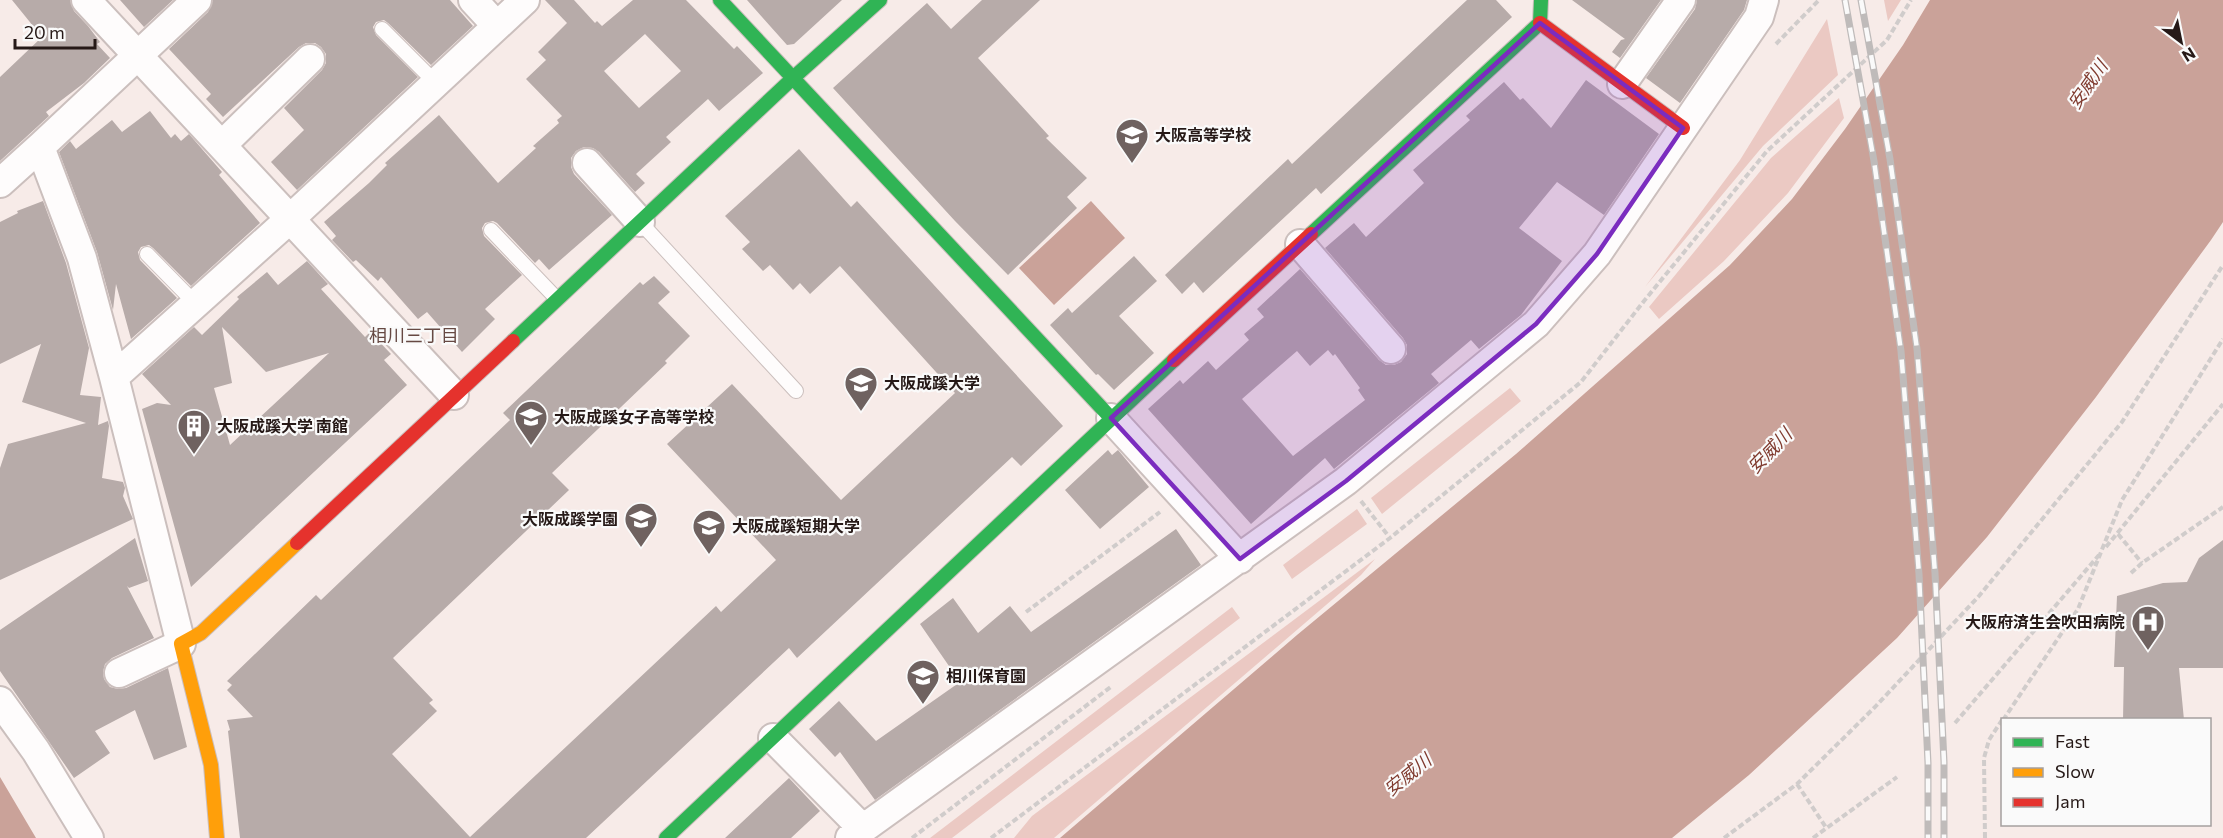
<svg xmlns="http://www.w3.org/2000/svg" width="2223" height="838" font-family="Commissioner,'Noto Sans JP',sans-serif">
<rect width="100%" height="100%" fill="#f7ebe8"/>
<path fill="#ebc9c3" d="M 1884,0 L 1901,0 L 1888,21 Z
M 1827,19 L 1838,75 L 1763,146 L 1645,287 L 1740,160 Z
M 1839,98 L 1844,118 L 1788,193 L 1724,261 L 1659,319 L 1649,307 L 1771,158 Z
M 1510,388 L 1521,401 L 1382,514 L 1371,498 Z
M 1357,509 L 1367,524 L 1292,579 L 1283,565 Z
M 1375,559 L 1361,575 L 1054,838 L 1014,838 L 1032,816 Z
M 1232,607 L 1240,618 L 952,838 L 930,838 Z"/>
<path fill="#caa299" d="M 1930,0 L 2223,0 L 2223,222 L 2211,240 L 2096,397 L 1987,537 L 1897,638 L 1749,775 L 1672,838 L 1060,838 L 1297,635 L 1516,454 L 1730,265 L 1792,199 L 1845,129 L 1903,45 Z
M 1091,201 L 1125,238 L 1054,305 L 1019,268 Z
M 0,777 L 36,838 L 0,838 Z"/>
<path fill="#b7aba9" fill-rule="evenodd" d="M 12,0 L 70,0 L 74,11 L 88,26 L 100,42 L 97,44 L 110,58 L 84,83 L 46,112 L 49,116 L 0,161 L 0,77 L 42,37 Z
M 120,0 L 173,0 L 144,27 Z
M 213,0 L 450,0 L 473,26 L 431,65 L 388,23 L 384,20 L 376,22 L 373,27 L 376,35 L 418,77 L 297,190 L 271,162 L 304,130 L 284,108 L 322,70 L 326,63 L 326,54 L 321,47 L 315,43 L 306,43 L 299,47 L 223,117 L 206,99 L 211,94 L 169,49 L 208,12 Z
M 545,0 L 574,0 L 595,23 L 597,21 L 602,26 L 633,0 L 686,0 L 734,49 L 737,46 L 763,73 L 719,111 L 708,99 L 666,137 L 671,142 L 636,174 L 645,183 L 635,192 L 599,152 L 593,148 L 584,147 L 576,151 L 571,158 L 571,167 L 574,174 L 612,215 L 549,270 L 539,259 L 535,263 L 497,223 L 493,221 L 485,223 L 482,228 L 484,236 L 522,275 L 485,309 L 495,319 L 462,352 L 427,312 L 418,319 L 381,277 L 378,281 L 356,260 L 353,262 L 332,240 L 336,236 L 324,222 L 369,183 L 387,165 L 385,163 L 439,115 L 498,183 L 536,148 L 533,146 L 559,123 L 557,120 L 562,116 L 526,79 L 546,60 L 538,52 L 567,23 ZM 645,34 L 681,71 L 639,108 L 604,71 Z
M 747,0 L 842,0 L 794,44 L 787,45 Z
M 982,0 L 1040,0 L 978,58 L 1049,136 L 1046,138 L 1087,178 L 1067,197 L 1077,208 L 1008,275 L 955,221 L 833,88 L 927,3 L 951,29 Z
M 1467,0 L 1496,0 L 1512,17 L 1321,194 L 1316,188 L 1203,293 L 1194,282 L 1182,294 L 1165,275 L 1288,159 L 1292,164 Z
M 1572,0 L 1661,0 L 1620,58 L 1612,52 L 1621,40 L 1625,39 Z
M 1697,0 L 1747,0 L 1744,10 L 1680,103 L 1646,78 L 1695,9 Z
M 1586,80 L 1659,134 L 1604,215 L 1557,182 L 1519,228 L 1562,261 L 1521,315 L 1479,349 L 1471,340 L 1431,374 L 1439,383 L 1334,469 L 1325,458 L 1251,524 L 1148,409 L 1180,380 L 1183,384 L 1208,361 L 1216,370 L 1249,340 L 1244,334 L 1264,317 L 1257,309 L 1300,269 L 1379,360 L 1386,365 L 1394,365 L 1401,362 L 1407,354 L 1407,345 L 1403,338 L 1325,248 L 1354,223 L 1366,237 L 1424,183 L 1413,170 L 1470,120 L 1466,116 L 1504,82 L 1520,100 L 1523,98 L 1551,128 ZM 1328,350 L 1333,356 L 1335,354 L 1360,388 L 1358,390 L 1365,400 L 1293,456 L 1242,399 L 1297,351 L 1310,366 Z
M 150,111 L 171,138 L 175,134 L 181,141 L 189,134 L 222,172 L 219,175 L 260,223 L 191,286 L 153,248 L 149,245 L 141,247 L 138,252 L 140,260 L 177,298 L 131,339 L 116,284 L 113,310 L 97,252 L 59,152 L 70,141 L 76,149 L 112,120 L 122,132 Z
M 799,149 L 851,207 L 857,201 L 1063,426 L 1021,466 L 1012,457 L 797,658 L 789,648 L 586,838 L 240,838 L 228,731 L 230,730 L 227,720 L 253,717 L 227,690 L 232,685 L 227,681 L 316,595 L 321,600 L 510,420 L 503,413 L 640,282 L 643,285 L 654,276 L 670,292 L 658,303 L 690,336 L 665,361 L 667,363 L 552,473 L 569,490 L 393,658 L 433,700 L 429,703 L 437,711 L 392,754 L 470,837 L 716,606 L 721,612 L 776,560 L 667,444 L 732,384 L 841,500 L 955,393 L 840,266 L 810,294 L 800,283 L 793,290 L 770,265 L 763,271 L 742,249 L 750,242 L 725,216 Z
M 43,201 L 66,263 L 89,348 L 80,395 L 101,397 L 98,425 L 108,421 L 109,426 L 102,478 L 123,482 L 125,488 L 123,496 L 133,519 L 0,580 L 0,468 L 8,444 L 86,423 L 22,402 L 41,344 L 0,364 L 0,222 L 18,213 L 17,211 Z
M 1134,256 L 1157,281 L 1119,316 L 1154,353 L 1114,390 L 1098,374 L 1096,375 L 1050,325 L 1068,308 L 1072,313 Z
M 307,261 L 328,284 L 321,289 L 365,337 L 370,332 L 391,354 L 384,360 L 407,385 L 191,587 L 142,409 L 157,403 L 171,405 L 142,374 L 194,327 L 202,335 L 239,299 L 237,297 L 267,272 L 278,285 ZM 222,327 L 266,372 L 329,353 L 230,445 L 214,388 L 232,383 Z
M 1108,450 L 1112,455 L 1118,450 L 1149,487 L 1100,529 L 1065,490 Z
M 1176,529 L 1201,565 L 875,800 L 840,752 L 835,757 L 809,729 L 839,701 L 876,741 L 960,682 L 920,624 L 953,598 L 978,633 L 1010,606 L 1031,632 Z
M 135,538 L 148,581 L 129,588 L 127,586 L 154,638 L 112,658 L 105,664 L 103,672 L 104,679 L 110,687 L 118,689 L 126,688 L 168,668 L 187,747 L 154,760 L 135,710 L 95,731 L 110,753 L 74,778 L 0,671 L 0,630 Z
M 2223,540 L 2223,668 L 2179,668 L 2184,720 L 2123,720 L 2124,667 L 2114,667 L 2117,596 L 2163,583 L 2187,582 L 2199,558 Z
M 789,778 L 820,811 L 791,838 L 725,838 Z"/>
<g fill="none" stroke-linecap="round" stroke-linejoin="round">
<defs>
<path id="lane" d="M 382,29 L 436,83
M 640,222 L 796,391
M 491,230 L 557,299
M 147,254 L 196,304"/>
<path id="street" d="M 86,0 L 454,395
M 473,0 L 497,26
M 1622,84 L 1681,0
M 222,145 L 310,59
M 587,163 L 640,222
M 0,183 L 40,147
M 1300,244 L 1391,349
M 114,377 L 291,218 L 525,0
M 1111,418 L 1240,559
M 119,673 L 181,644 L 114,377 L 82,258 L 40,147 L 197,0
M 0,701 L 36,751 L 89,838
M 773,738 L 863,829
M 850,838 L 1346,481 L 1536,324 L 1597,254 L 1759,17 L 1764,0"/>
<path id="fast" d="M 720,0 L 1111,418
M 1311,234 L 1540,23 L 1541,0
M 513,341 L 793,78 L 880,0
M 666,838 L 1174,360"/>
<path id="slow" d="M 217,838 L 211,765 L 181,644 L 201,633 L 297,543"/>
<path id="jam" d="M 1540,23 L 1683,128
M 1174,360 L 1311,234
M 297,543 L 513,341"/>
</defs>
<use href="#lane" stroke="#cbbfbd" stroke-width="16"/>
<use href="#street" stroke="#cbbfbd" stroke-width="32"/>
<use href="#fast" stroke="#cbbfbd" stroke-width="16"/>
<use href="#slow" stroke="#cbbfbd" stroke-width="16"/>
<use href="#jam" stroke="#cbbfbd" stroke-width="16"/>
<path stroke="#d0cccb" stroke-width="4" stroke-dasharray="6 3" stroke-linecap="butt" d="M 1776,44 L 1819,0
M 1361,501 L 1390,538
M 2118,534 L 2142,563
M 2106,547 L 2223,404
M 2131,573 L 2142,563 L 2223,507
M 1026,612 L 1160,512
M 2003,720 L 2078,609 L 2122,500 L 2223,339
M 1955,723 L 2099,555
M 1797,784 L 1827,829
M 912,838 L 1112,686
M 991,838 L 1390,538 L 1581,382 L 1644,301 L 1767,151 L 1887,40 L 1911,0
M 1724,838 L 1797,784 L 1875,707 L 1979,596 L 2122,422 L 2223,265
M 1813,838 L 1897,777
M 1985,838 L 1984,758 L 1989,740 L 2002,720"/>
<use href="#lane" stroke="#fefcfc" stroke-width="14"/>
<use href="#street" stroke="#fefcfc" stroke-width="28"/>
<use href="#fast" stroke="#30b455" stroke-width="14"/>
<use href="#slow" stroke="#ff9f0a" stroke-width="14"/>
<use href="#jam" stroke="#e5322d" stroke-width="14"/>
<defs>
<path id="rail" d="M 1845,0 L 1874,161 L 1901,351 L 1919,574 L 1928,763 L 1928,838
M 1861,0 L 1890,159 L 1917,349 L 1935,573 L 1944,762 L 1944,838"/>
</defs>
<use href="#rail" stroke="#bfbbba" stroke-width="7"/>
<use href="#rail" stroke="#fafafa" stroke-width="4.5" stroke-dasharray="14" stroke-linecap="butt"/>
</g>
<path fill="#7b2cbf" fill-opacity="0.2" stroke="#7b2cbf" stroke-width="4.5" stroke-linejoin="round" d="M 1540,23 L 1683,128 L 1597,254 L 1536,324 L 1346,481 L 1240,559 L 1111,418 Z"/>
<defs>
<symbol id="school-pin" viewBox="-11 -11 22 30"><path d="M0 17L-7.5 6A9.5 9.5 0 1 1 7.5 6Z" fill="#6f6260" stroke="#fafafa"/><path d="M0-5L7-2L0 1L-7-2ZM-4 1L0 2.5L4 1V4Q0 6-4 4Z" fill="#fff"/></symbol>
<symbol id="university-pin" viewBox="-11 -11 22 30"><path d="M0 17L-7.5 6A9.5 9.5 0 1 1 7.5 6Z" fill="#6f6260" stroke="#fafafa"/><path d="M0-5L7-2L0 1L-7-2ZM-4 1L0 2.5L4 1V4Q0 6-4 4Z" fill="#fff"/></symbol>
<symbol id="building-pin" viewBox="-11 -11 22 30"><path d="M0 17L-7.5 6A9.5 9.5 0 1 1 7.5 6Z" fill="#6f6260" stroke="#fafafa"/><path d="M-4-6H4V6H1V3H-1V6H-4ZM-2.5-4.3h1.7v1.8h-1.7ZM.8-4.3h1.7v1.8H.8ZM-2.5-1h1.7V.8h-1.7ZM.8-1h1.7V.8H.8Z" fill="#fff"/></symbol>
<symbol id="hospital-pin" viewBox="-11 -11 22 30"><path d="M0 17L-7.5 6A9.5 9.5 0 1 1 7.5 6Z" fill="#6f6260" stroke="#fafafa"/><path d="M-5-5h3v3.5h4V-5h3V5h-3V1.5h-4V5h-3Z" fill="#fff"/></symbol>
</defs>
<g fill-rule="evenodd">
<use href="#school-pin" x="1113" y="116" width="38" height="52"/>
<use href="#university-pin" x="842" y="364" width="38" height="52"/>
<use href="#school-pin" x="512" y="398" width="38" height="52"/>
<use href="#building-pin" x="175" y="407" width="38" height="52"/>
<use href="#school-pin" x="622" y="500" width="38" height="52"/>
<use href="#university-pin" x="690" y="507" width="38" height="52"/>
<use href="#hospital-pin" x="2129" y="603" width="38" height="52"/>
<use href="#school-pin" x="904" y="657" width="38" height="52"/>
</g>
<g text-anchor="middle" stroke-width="4.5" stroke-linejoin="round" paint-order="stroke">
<g font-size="16" font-weight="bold" fill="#261917" stroke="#fafafa" text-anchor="start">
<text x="1155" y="141">大阪高等学校</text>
<text x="884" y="389">大阪成蹊大学</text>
<text x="554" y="423">大阪成蹊女子高等学校</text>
<text x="217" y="432">大阪成蹊大学 南館</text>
<text x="618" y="525" text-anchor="end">大阪成蹊学園</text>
<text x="732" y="532">大阪成蹊短期大学</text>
<text x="2125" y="628" text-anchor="end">大阪府済生会吹田病院</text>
<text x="946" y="682">相川保育園</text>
</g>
<g font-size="18" font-style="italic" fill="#803b2f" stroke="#fafafa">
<text transform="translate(2088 85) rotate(-55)" y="6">安威川</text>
<text transform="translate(1770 451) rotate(-46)" y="6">安威川</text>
<text transform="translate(1408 775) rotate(-39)" y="6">安威川</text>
</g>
<g font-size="18" fill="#664943" stroke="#fafafa">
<text x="414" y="342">相川三丁目</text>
</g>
</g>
<rect x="2001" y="718" width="210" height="108" fill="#fafafa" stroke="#a5a09f" stroke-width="1.5"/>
<rect x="2013" y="738" width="30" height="9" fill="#30b455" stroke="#a5a09f" stroke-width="1.5"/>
<text x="2055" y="748" font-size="18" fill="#261917">Fast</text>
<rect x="2013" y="768" width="30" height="9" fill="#ff9f0a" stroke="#a5a09f" stroke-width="1.5"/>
<text x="2055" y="778" font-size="18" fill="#261917">Slow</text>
<rect x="2013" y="798" width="30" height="9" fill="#e5322d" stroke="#a5a09f" stroke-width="1.5"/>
<text x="2055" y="808" font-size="18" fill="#261917">Jam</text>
<g transform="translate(2181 42) rotate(148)" stroke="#fafafa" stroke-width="4.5" paint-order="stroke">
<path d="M0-4.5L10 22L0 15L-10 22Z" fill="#261917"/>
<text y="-9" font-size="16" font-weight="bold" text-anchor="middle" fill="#261917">N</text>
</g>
<path d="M15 39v9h80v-9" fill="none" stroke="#261917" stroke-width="3"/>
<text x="24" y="39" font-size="18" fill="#261917" stroke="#fafafa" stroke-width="4.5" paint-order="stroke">20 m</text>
</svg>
